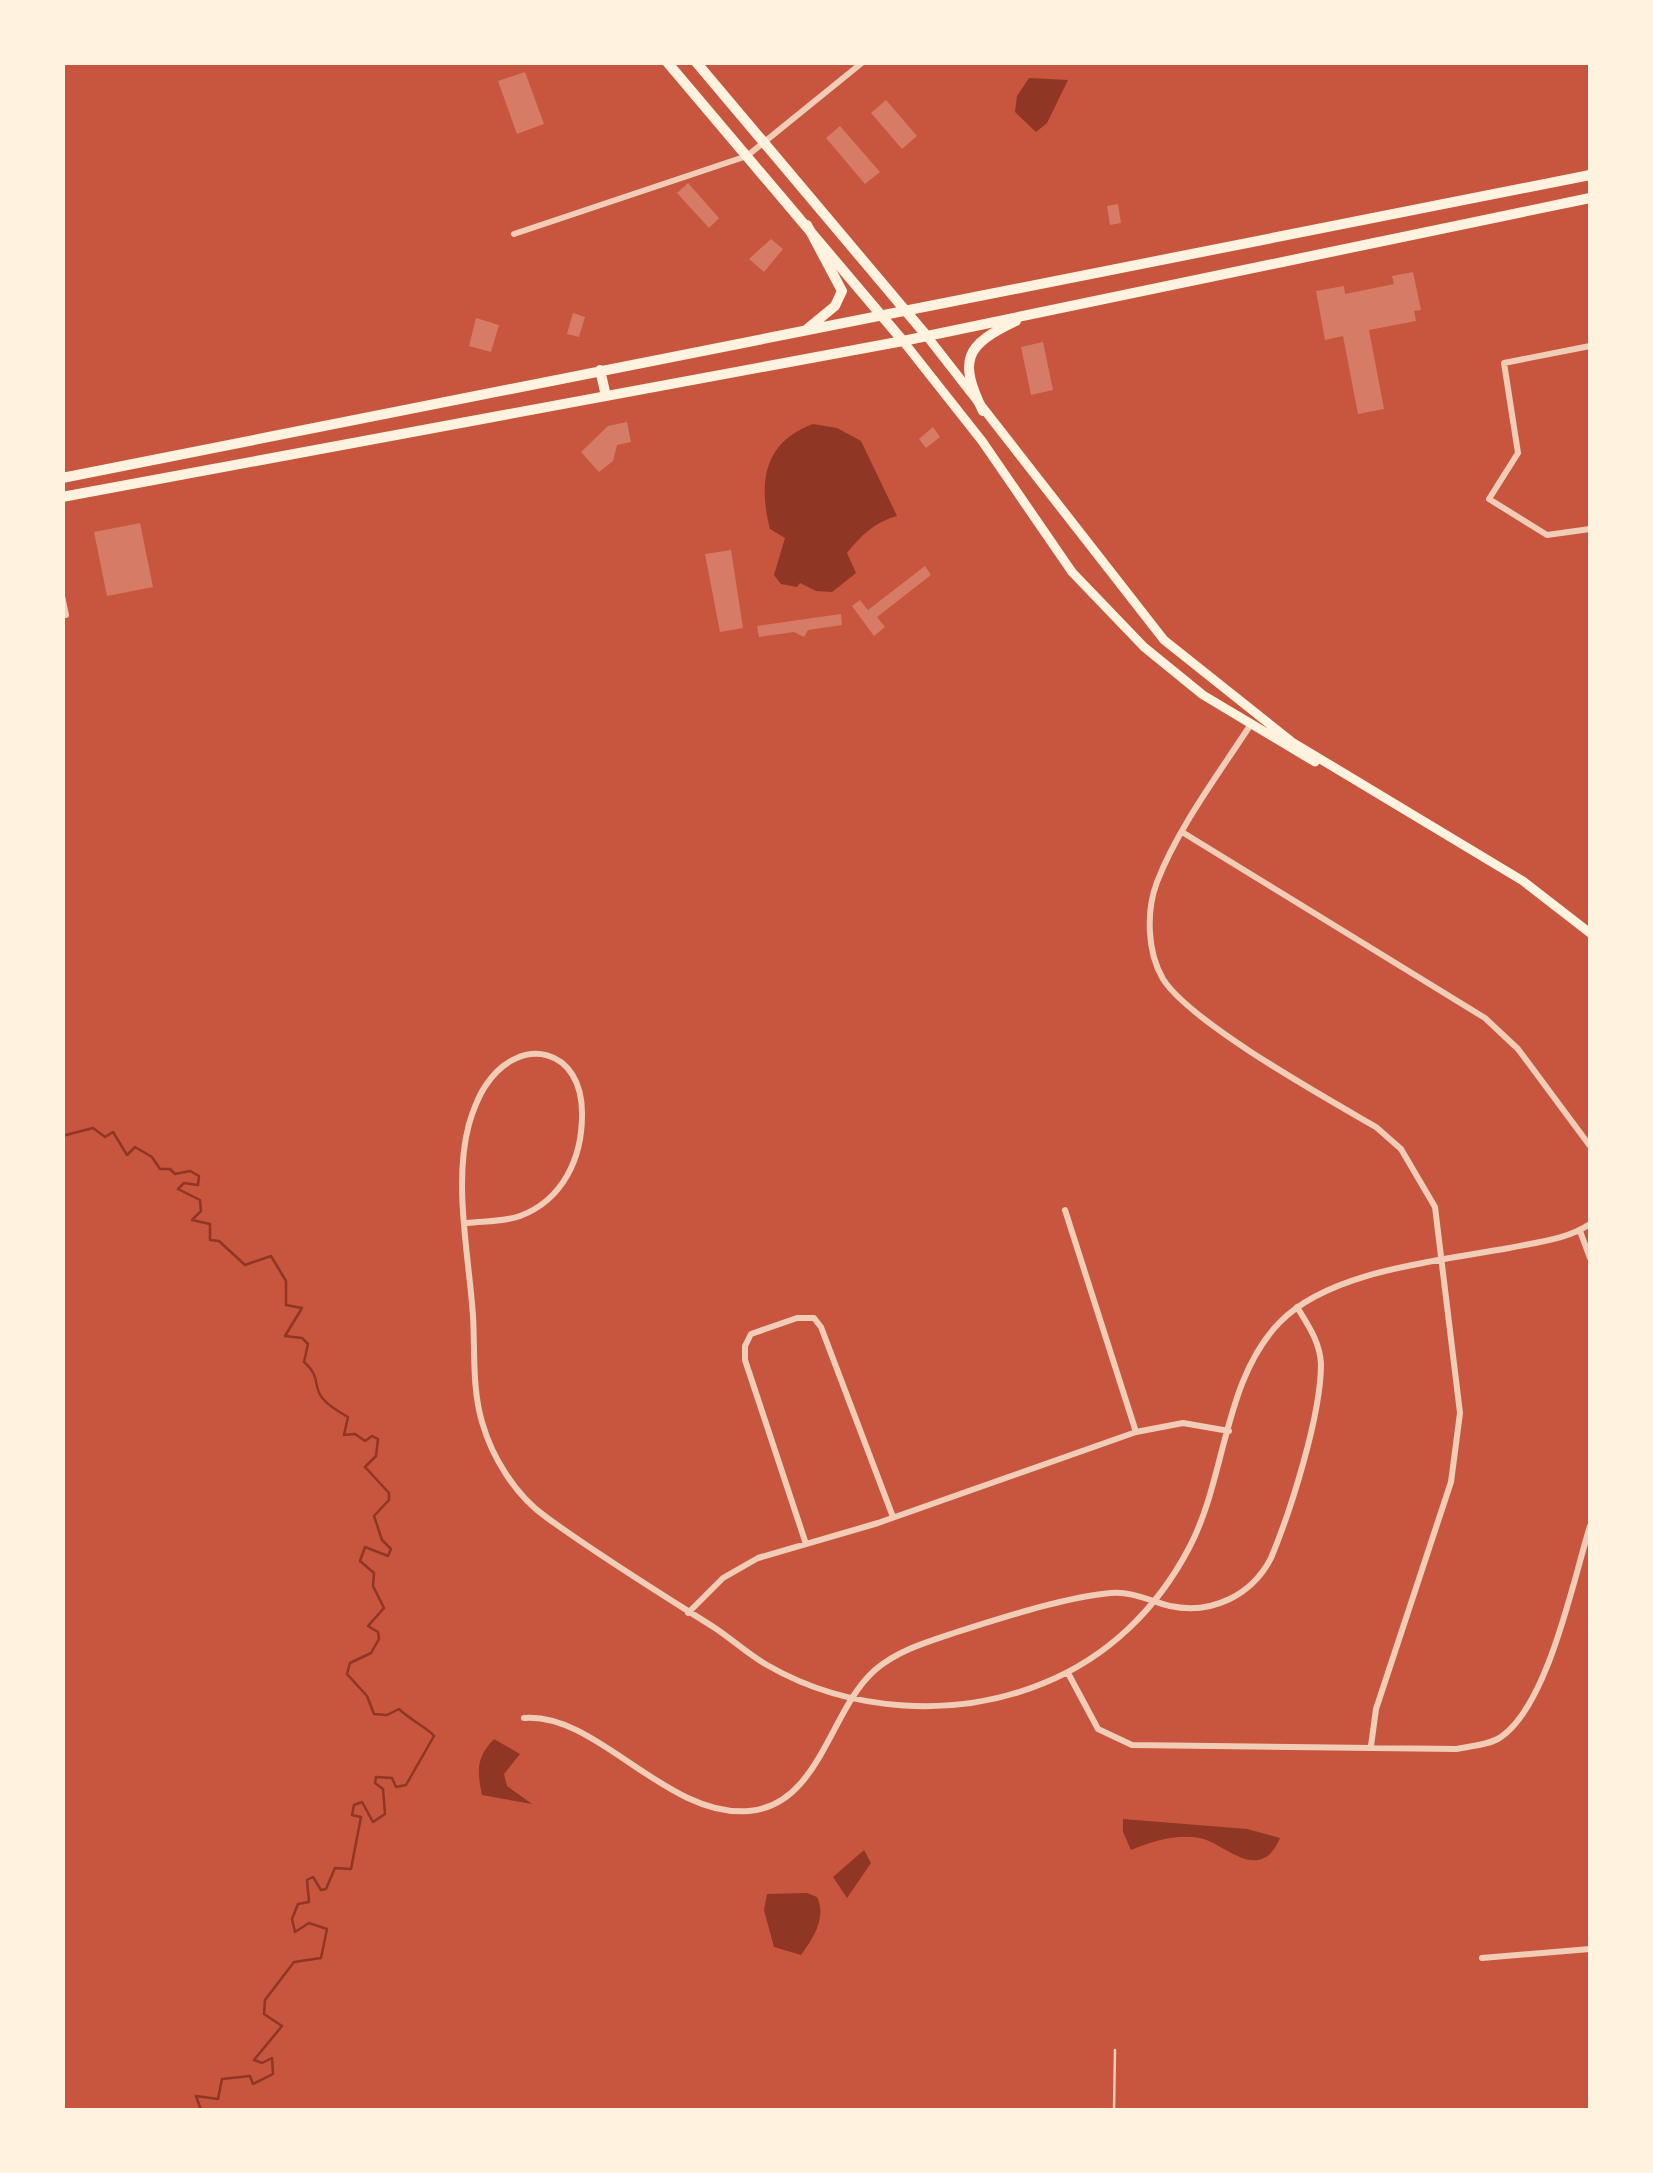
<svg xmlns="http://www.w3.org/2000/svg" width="1653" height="2173" font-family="Lato,sans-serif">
<rect width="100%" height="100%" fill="#c8553d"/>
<path fill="#8f3625" d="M 1029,78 L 1068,80 L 1047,123 L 1036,132 L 1015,112 L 1017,96 Z
M 813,424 L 837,428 L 861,441 L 897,516 C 875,522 860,536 847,553 L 856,573 L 832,592 L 816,591 L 800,583 L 797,587 L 781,584 L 774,575 L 785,538 L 770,529 C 758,482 764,442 813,424 Z
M 494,1739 L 520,1754 L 504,1774 L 507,1786 L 532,1804 L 482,1795 C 477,1770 476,1758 494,1739 Z
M 1123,1819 L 1247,1829 L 1280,1838 C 1260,1886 1223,1842 1200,1838 C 1175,1834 1154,1841 1131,1850 L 1123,1832 Z
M 864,1850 L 871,1863 L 847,1898 L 833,1877 Z
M 807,1893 L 817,1897 C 827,1917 813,1939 801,1955 L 774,1947 L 764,1910 L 767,1894 Z"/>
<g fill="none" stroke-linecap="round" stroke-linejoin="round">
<path stroke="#8f3625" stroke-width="2.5" d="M 62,1136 L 93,1128 L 105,1137 L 113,1132 L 127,1155 L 135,1147 L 152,1157 L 160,1169 L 170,1169 L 175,1174 L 190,1171 L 199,1176 L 198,1185 L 184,1183 L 178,1189 L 200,1200 L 201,1211 L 192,1220 L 210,1224 L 210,1240 L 219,1241 L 245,1265 L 271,1256 L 286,1281 L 286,1305 L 302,1308 L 285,1336 L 302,1338 L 308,1344 L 304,1362 C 329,1384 300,1391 348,1417 L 344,1435 L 355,1434 L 365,1441 L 372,1436 L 378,1439 L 376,1456 L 365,1467 L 389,1493 L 389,1500 L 374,1516 L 382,1540 L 391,1549 L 388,1556 L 365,1547 L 360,1561 L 374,1573 L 373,1586 L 384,1608 L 368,1626 L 378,1632 L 379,1639 L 371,1653 L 350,1663 L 347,1674 L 367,1696 L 374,1714 L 387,1715 L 399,1709 C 409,1719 429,1729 434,1736 L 406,1785 L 396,1787 L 392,1778 L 376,1777 L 375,1783 L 383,1789 L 385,1814 L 373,1822 L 362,1802 L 354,1805 L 352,1815 L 361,1817 L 351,1869 L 335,1868 L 326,1889 L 321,1890 L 313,1877 L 307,1880 L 309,1902 L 298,1904 L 292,1919 L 295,1932 L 309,1923 L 327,1929 L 321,1958 L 294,1962 L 265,2000 L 264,2014 L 282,2026 L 254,2060 L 262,2063 L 272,2058 L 273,2074 L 253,2084 L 250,2076 L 222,2079 L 218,2099 L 196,2096 L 201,2110"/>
</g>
<path fill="#d67c66" d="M 525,72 L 544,124 L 517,134 L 498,81 Z
M 886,100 L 917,136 L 902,149 L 871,113 Z
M 840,126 L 880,172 L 865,184 L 826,138 Z
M 688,183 L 719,218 L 709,228 L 677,193 Z
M 1118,204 L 1121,223 L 1110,225 L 1107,206 Z
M 771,239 L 783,249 L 764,272 L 749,259 Z
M 1413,272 L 1421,310 L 1414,311 L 1416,321 L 1369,330 L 1384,409 L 1358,414 L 1343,336 L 1325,340 L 1316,291 L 1344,286 L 1345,294 L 1394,284 L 1392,276 Z
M 573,313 L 585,317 L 579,337 L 567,334 Z
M 476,318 L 499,325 L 491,352 L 469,346 Z
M 1043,342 L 1053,390 L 1031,395 L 1021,347 Z
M 627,422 L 631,442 L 617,445 L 613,461 L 599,472 L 581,452 L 608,426 Z
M 933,427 L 940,437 L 926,448 L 919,439 Z
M 140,523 L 153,587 L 107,596 L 94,532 Z
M 731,550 L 743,628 L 720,632 L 705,554 Z
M 925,566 L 931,575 L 877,617 L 885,627 L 874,636 L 852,606 L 860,600 L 868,610 Z
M 841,614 L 842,625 L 808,630 L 804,637 L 794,632 L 759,637 L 757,626 Z"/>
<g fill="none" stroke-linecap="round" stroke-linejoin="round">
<path stroke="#f1ccb7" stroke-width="2.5" d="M 1114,2110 L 1115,2050"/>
<path stroke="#f1ccb7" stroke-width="6" d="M 514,234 L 747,156 L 863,62
M 1590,346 L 1504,363 L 1518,453 L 1489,499 L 1547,535 L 1590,529
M 62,596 L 66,615
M 1251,724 C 1218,775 1179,826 1157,882 C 1146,911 1147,952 1163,979 C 1191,1023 1326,1098 1376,1127 L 1401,1149 L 1435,1207 L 1460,1413 L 1451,1482 L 1376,1709 L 1371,1746
M 1182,832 L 1485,1018 L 1518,1049 L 1590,1146
M 1065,1210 L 1136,1432
M 467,1223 C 483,1221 504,1222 520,1216 C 563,1200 582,1158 582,1115 C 583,1047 520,1034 486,1085 C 479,1095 472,1113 469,1124 C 453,1183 469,1256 473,1316 C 475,1351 472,1388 482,1422 C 492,1457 515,1495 546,1517 C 601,1557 658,1592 715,1628 C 733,1640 749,1655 767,1665 C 850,1713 957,1719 1044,1683 C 1108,1657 1157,1609 1189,1548 C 1226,1479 1223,1380 1280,1322 C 1331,1270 1439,1261 1509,1248 C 1537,1242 1566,1240 1590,1224
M 1580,1231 L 1590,1258
M 806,1544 L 745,1360 L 745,1346 L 751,1334 L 797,1318 L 814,1318 L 821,1327 L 893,1517
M 688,1613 L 723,1578 L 758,1558 L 878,1523 L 1136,1432 L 1183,1423 L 1229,1431
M 1068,1673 L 1098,1729 L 1132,1745 L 1457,1749 C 1470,1746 1490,1745 1501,1737 C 1548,1705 1573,1581 1590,1526
M 524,1718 C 597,1712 666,1818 749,1811 C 820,1805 830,1709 875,1670 C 898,1650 930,1641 957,1632 C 1002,1618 1065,1597 1111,1593 C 1132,1591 1150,1601 1170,1606 C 1212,1615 1252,1595 1271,1558 C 1291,1510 1321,1415 1321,1364 C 1320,1342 1308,1325 1297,1307
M 1482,1958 L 1590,1949"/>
<path stroke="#fff3e0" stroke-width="9" d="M 926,335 L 1164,640 L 1292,742 L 1523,881 L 1590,933
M 903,341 L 982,441 L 1072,572 L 1144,647 L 1203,695 L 1315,762"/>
<path stroke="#fff3e0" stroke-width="10" d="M 667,62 L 903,341
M 696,62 L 926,335"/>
<path stroke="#fff3e0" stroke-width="10" d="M 807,329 L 835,306 L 842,291 L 807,225
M 600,370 L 606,396
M 983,411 C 958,360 965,345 1016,321
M 62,478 L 1590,175
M 62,497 L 903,341 L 1590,198"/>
</g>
<rect width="1653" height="2173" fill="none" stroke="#fff3e0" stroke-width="130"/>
</svg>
